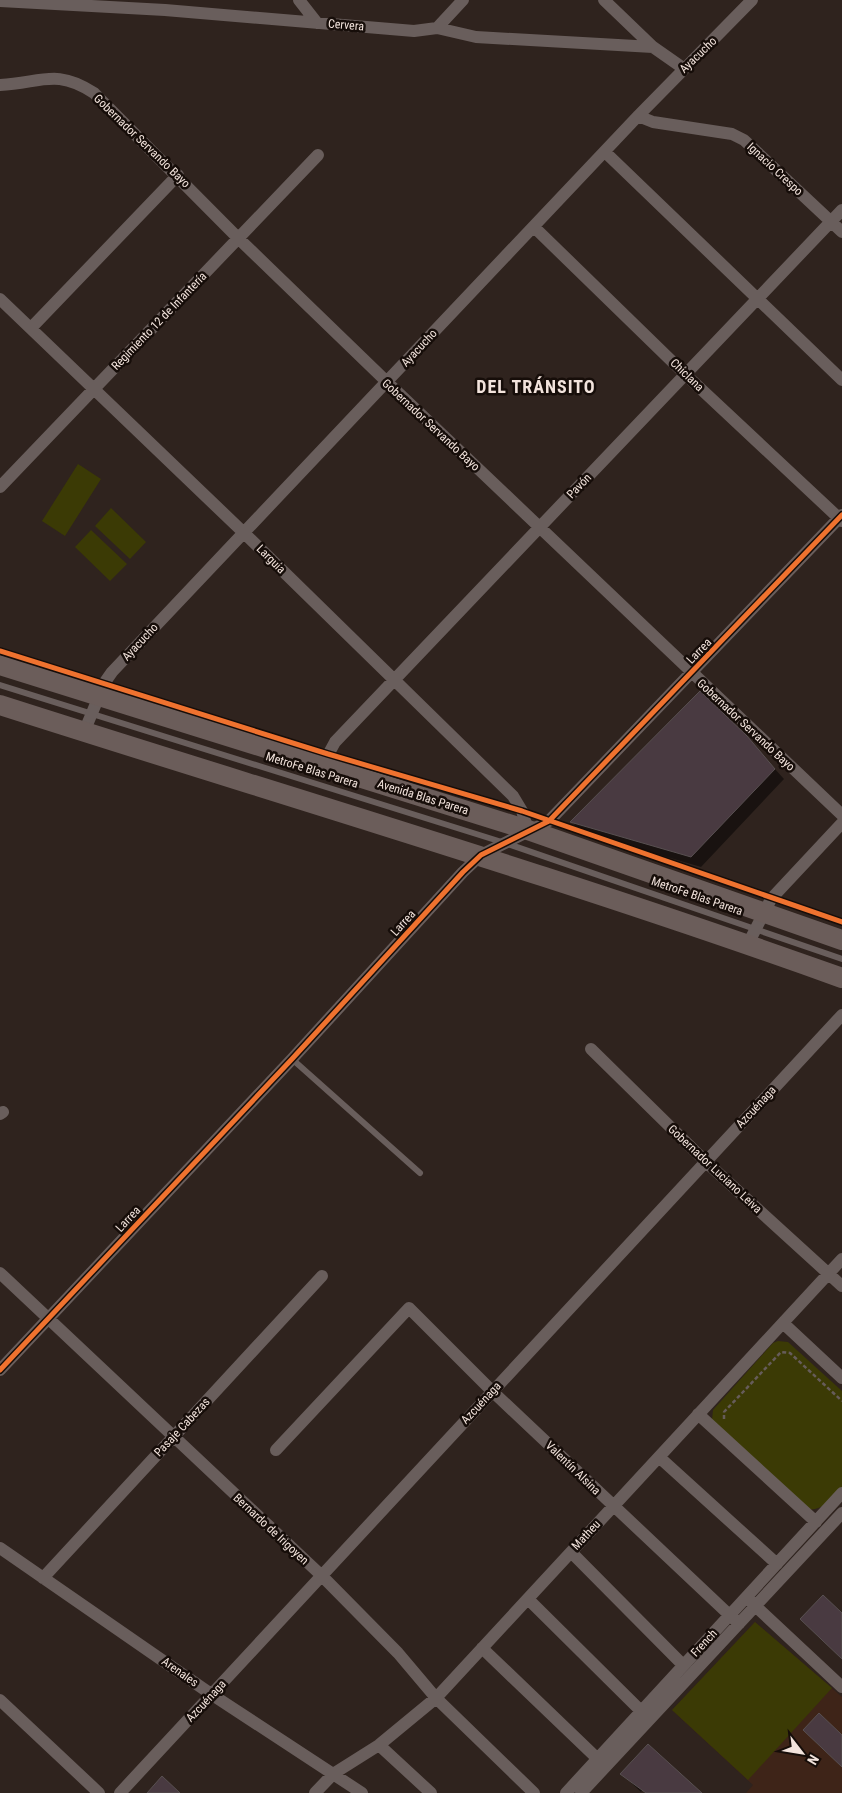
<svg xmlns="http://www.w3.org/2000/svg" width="842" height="1793" font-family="'Roboto Condensed',sans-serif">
<rect width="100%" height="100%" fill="#2f231e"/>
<path fill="#3e2418" d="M 755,1622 L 842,1697 L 842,1793 L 746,1793 L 753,1785 L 672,1710 Z"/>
<path fill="#3b3a05" d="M 78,464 L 101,479 L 65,536 L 42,521 Z
M 111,508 L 146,542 L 130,559 L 95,526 Z
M 91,530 L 127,564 L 110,581 L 75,547 Z
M 778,1341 L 788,1342 L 842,1391 L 842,1487 C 830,1499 823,1512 805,1509 L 712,1420 L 713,1410 L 773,1343 Z
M 755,1622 L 832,1688 L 748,1780 L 672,1710 Z"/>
<path fill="#0007" d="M 746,737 L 784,779 L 701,867 L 582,832 L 572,822 Z
M 622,1774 L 701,1793 L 647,1793 L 643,1789 L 641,1792 Z"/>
<path fill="#493a41" stroke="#585051" d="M 700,691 L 747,736 L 775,769 L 691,857 L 570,822 Z
M 823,1595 L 842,1613 L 842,1659 L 800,1619 Z
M 819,1713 L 842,1735 L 842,1767 L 803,1730 Z
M 648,1744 L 702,1793 L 646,1793 L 620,1774 Z
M 162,1776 L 180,1793 L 147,1793 Z"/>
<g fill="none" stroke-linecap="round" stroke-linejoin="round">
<path stroke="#665c5a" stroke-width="2.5" stroke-dasharray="4 2.5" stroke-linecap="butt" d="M 724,1419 L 724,1412 L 781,1352 L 790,1353 L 842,1401"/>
<path stroke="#695e5c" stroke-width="6" d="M 0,685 L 505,843 L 842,959
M 292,1059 L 420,1173"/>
<path stroke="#695e5c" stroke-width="12" d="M 299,0 L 317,23
M 604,0 L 653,47
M 0,1 L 165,10 L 414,31 L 437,28 L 476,37 L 653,47 L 683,68
M 437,28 L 463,0
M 0,85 C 41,83 56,68 94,93 L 238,238 L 387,382 L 842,815
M 638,116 L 653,122 L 732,134 L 744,140 L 842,232
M 605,152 L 842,380
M 534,227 L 686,375 L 842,521
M 0,299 L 243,532 L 513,796 L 522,811 L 528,830
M 31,328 L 178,175
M 0,487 L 318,155
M 84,732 L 105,682 L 112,672 L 638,116 L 752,0
M 322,766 L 335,742 L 842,210
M 748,944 L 771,899 L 842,823
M 591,1049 L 705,1161 L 842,1286
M 0,1114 L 3,1112
M 0,1273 L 322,1576 L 398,1653 L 436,1698 L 534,1793
M 783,1323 L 842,1378
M 0,1370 L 292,1059 L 463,872 L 481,855 L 549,821 L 842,515
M 698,1414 L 816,1522
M 276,1450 L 409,1308 L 492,1391 L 739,1624
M 659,1457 L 777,1564
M 0,1548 L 211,1694 L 362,1793
M 571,1552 L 683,1665
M 43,1578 L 322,1276
M 528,1599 L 641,1711
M 750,1601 L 842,1687
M 482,1648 L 603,1764
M 0,1700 L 99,1793
M 379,1745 L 431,1793
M 120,1793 L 842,1015
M 315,1793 L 333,1774 L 379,1745 L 436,1698 L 842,1259
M 566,1793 L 842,1493
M 581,1793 L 842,1513"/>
<path stroke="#6b5d5a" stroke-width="20" d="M 0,665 L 528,830 L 842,940
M 0,705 C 281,795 564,878 842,978"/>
<defs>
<path id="cycleway" d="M 0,651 L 328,754 L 522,811 L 842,922
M 0,1370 L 292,1059 L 463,872 L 481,855 L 549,821 L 842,515"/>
</defs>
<use href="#cycleway" stroke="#160d09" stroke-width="8"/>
<use href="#cycleway" stroke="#ef722f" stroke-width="5"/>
</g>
<g text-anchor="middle" stroke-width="5" stroke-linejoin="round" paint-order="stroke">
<g font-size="12" fill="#f2e3dc" stroke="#160d09">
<text transform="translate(346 25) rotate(5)" y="4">Cervera</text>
<text transform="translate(698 55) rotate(-44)" y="4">Ayacucho</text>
<text transform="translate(142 141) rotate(44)" y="4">Gobernador Servando Bayo</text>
<text transform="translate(775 169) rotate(43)" y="4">Ignacio Crespo</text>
<text transform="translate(159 321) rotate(-46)" y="4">Regimiento 12 de Infantería</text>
<text transform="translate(419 348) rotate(-47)" y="4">Ayacucho</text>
<text transform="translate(687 375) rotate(44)" y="4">Chiclana</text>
<text transform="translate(431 425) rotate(43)" y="4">Gobernador Servando Bayo</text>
<text transform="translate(579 486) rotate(-46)" y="4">Pavón</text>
<text transform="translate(271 559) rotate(45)" y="4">Larguia</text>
<text transform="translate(140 642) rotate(-47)" y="4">Ayacucho</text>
<text transform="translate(699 651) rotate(-46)" y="4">Larrea</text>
<text transform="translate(746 725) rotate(43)" y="4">Gobernador Servando Bayo</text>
<text transform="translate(312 770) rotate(17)" y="4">MetroFe Blas Parera</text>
<text transform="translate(423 797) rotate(17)" y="4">Avenida Blas Parera</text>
<text transform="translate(697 896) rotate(19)" y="4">MetroFe Blas Parera</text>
<text transform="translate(403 923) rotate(-48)" y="4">Larrea</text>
<text transform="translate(756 1107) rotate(-47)" y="4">Azcuénaga</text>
<text transform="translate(715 1169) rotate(43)" y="4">Gobernador Luciano Leiva</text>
<text transform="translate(128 1219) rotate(-47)" y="4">Larrea</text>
<text transform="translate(481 1403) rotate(-47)" y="4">Azcuénaga</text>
<text transform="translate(182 1427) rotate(-47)" y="4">Pasaje Cabezas</text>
<text transform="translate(573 1468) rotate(44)" y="4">Valentín Alsina</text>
<text transform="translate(271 1529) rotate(43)" y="4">Bernardo de Irigoyen</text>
<text transform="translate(586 1535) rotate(-47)" y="4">Matheu</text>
<text transform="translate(704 1643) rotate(-47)" y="4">French</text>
<text transform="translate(180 1672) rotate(35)" y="4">Arenales</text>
<text transform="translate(206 1701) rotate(-47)" y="4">Azcuénaga</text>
</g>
<g font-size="18" font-weight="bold" letter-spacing="1" fill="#f2e3dc" stroke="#160d09">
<text x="536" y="393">DEL TRÁNSITO</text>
</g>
</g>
<g transform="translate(802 1753) rotate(121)" stroke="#160d09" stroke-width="4" paint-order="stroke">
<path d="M0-4L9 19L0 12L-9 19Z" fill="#f2e3dc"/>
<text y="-8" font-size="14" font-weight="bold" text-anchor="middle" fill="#f2e3dc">N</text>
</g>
</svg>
